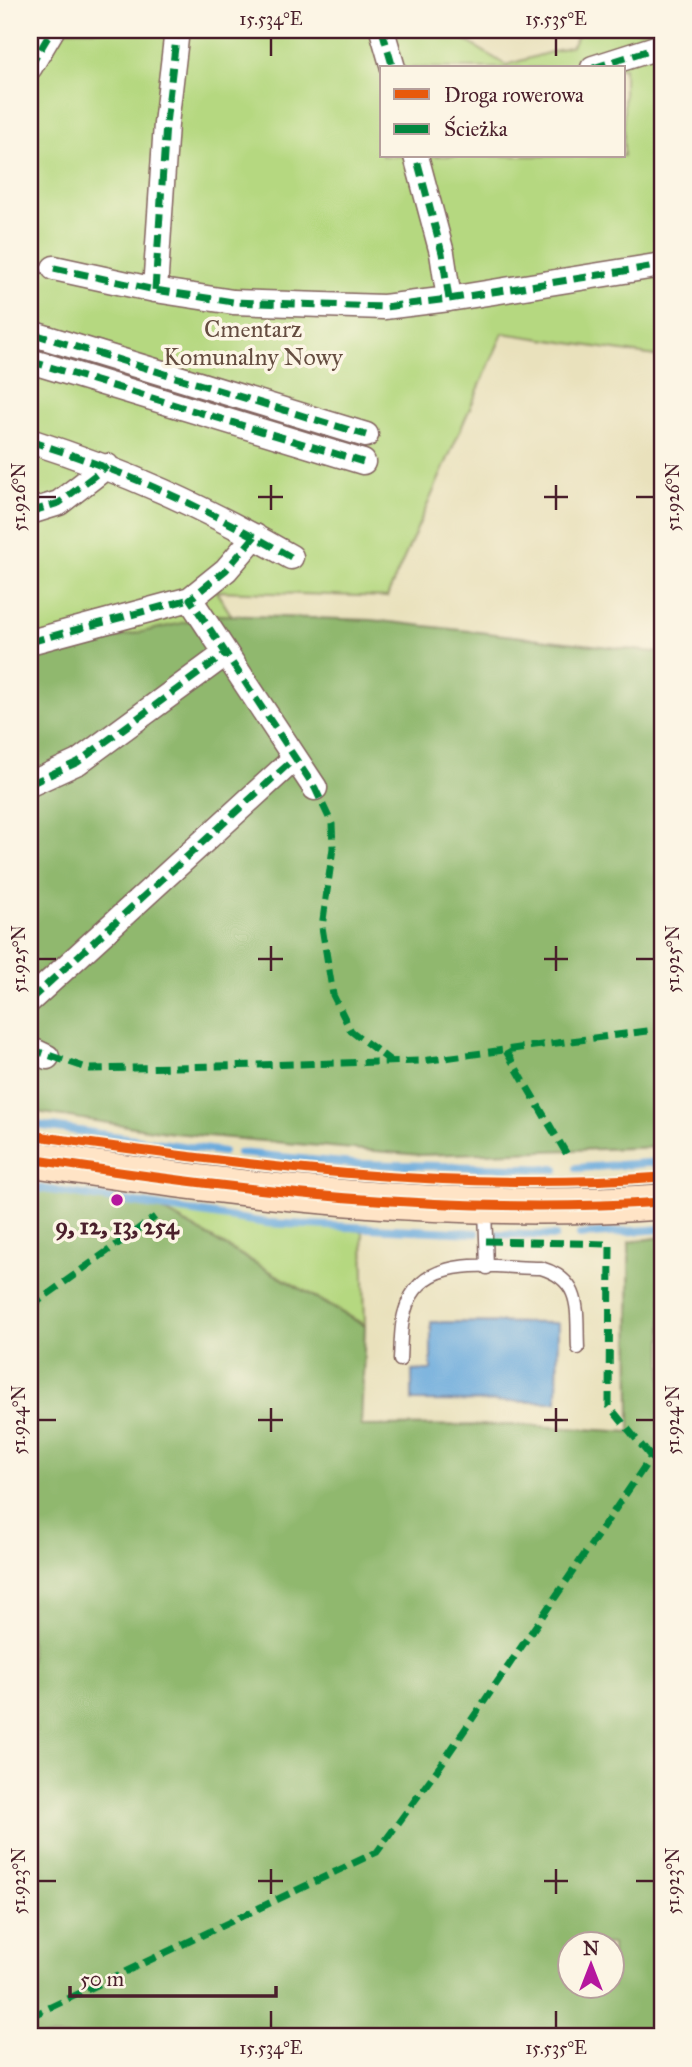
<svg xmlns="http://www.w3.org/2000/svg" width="692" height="2067" font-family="'IM FELL Great Primer',serif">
<rect width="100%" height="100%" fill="#fcf5e5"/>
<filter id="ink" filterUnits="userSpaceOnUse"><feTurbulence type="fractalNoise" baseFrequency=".0143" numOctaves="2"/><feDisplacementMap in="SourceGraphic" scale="14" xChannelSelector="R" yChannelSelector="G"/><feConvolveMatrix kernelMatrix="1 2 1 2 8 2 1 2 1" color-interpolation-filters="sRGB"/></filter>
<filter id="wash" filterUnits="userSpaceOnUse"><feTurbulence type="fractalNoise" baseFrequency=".00686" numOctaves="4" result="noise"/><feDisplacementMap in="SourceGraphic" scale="28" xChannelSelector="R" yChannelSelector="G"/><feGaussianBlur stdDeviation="1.57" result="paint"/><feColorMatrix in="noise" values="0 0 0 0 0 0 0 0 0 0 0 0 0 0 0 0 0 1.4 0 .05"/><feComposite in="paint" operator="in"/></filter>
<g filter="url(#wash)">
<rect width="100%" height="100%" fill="#e9e1bc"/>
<path fill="#b5d880" stroke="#807c56" stroke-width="2" fill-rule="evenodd" d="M 30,30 L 448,30 L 506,65 L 572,46 L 581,30 L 662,30 L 662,357 L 503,333 L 387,597 L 216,591 L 330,770 L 30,1095 ZM 382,68 L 624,68 L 624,156 L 382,156 Z
M 162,1210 L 363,1231 L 365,1326 L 365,1325 Z"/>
<path fill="#90b86e" stroke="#6d6c4c" stroke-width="2" fill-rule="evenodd" d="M 218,615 L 372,620 L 662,653 L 662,1147 L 420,1155 L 173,1133 L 30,1111 L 30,657 Z
M 30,1188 L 162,1210 L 365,1326 L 361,1426 L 519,1425 L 630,1432 L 629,1242 L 662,1237 L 662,2037 L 30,2037 ZM 570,1944 L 612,1944 L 612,1986 L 570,1986 Z"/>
<path fill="#6aaadd" stroke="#5a6484" stroke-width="2" d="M 431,1322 L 558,1323 L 557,1402 L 412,1401 L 412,1371 L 431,1370 Z"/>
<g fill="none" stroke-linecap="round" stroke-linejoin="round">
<path stroke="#6aaadd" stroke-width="8" d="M 30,1124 L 223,1152
M 239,1153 L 353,1164 L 556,1169
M 577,1168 L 662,1162
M 30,1187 L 267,1223 L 476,1233
M 498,1234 L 555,1236
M 580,1235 L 662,1229"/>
</g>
</g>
<g filter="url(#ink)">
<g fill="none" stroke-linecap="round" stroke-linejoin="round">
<defs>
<path id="lane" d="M 485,1209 L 487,1268
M 400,1360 C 401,1345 400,1326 405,1311 C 421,1251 493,1268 541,1268 C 584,1281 576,1312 578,1348"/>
<path id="street" d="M 382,30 L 393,68
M 30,67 L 52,30
M 593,68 L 662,46
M 54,268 L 155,290 L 233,302 L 384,307 L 449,299 L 442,253 L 416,156
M 155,290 L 166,124 L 177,30
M 449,299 L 662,265
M 34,334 L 366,435
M 30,361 L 363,462
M 30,441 C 127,472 202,506 291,557
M 30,512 L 59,503 L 107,466
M 255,536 L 226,570 L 190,599 L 315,788
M 30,642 L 190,599
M 30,784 L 78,762 L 225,654
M 30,1000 L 295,758
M 30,1049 L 47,1057"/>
<path id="secondary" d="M 30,1159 C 240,1191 449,1216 662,1202"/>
</defs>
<use href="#lane" stroke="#82635e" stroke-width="15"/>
<use href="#street" stroke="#82635e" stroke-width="27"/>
<use href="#secondary" stroke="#82635e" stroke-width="38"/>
<use href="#lane" stroke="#fff" stroke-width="12"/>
<use href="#street" stroke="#fff" stroke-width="24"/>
<use href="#secondary" stroke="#ffe4c6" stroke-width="35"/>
<path stroke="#00873e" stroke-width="7" stroke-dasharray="14 7" stroke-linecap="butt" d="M 382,30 L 393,68
M 30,67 L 52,30
M 593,68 L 662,46
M 54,268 L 155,290 L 233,302 L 384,307 L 449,299 L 442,253 L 416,156
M 155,290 L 166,124 L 177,30
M 449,299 L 662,265
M 34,334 L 366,435
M 30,361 L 363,462
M 30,441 C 127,472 202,506 291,557
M 30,512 L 59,503 L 107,466
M 255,536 L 226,570 L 190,599 L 315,788 L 332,824 L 333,848 L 322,927 L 333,995 L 351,1031 L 392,1062
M 30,642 L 190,599
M 30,784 L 78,762 L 225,654
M 30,1000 L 295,758
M 30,1049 L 90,1069 L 422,1061 L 662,1029
M 506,1051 L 569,1158
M 486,1241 L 610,1244 L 609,1406 L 651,1457 L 662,1463
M 30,1307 L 155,1217
M 30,2017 L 377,1852 L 440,1766 L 651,1457 L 662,1446"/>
<defs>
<path id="cycleway" d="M 30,1135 C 245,1165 444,1193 662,1177
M 30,1159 C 240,1191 449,1216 662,1202"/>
</defs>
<use href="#cycleway" stroke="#fcf5e5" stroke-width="13"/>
<use href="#cycleway" stroke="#e8590c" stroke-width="9"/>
</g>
</g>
<path fill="none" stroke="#4a1f2b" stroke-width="2.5" d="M 271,38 L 271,56M 556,38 L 556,56M 271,485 L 271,510M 556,485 L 556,510M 38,497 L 56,497M 258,497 L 283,497M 544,497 L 568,497M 636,497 L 654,497M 271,946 L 271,971M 556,946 L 556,971M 38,959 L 56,959M 258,959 L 283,959M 544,959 L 568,959M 636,959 L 654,959M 271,1408 L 271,1432M 556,1408 L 556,1432M 38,1420 L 56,1420M 258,1420 L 283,1420M 544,1420 L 568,1420M 636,1420 L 654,1420M 271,1869 L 271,1894M 556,1869 L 556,1894M 38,1881 L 56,1881M 258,1881 L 283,1881M 544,1881 L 568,1881M 636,1881 L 654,1881M 271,2011 L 271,2028M 556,2011 L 556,2028"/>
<circle fill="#b5179e" stroke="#fcf5e5" stroke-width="2.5" cx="117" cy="1200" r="7"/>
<g text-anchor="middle" stroke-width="7" stroke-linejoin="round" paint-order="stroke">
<g font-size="24" fill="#654d40" stroke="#fcf5e5">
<text x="253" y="337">Cmentarz<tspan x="253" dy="28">Komunalny Nowy</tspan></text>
</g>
<g font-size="24" font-weight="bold" fill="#4a1f2b" stroke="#fcf5e5">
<text x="117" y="1234">9, 12, 13, 254</text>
</g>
</g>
<rect width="692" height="2067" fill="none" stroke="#fcf5e5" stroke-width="77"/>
<rect x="380" y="66" width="245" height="91" fill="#fcf5e5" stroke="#b59f9b" stroke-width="2"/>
<rect x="394" y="89" width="35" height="10" fill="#e8590c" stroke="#b59f9b" stroke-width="2"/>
<text x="444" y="102" font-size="21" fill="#4a1f2b">Droga rowerowa</text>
<rect x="394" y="124" width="35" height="10" fill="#00873e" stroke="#b59f9b" stroke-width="2"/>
<text x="444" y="136" font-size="21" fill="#4a1f2b">Ścieżka</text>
<g transform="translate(591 1965)"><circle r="33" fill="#fcf5e5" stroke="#b59f9b" stroke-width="2"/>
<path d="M0-5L12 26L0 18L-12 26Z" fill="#b5179e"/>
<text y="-10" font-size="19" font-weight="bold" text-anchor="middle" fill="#4a1f2b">N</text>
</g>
<path d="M70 1986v10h206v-10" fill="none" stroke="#4a1f2b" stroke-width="3.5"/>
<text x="80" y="1986" font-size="21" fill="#4a1f2b" stroke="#fcf5e5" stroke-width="5" paint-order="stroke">50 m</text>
<rect x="38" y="38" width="616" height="1990" fill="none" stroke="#4a1f2b" stroke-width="2.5"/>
<g font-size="18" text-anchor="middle" fill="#4a1f2b">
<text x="271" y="25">15.534°E</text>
<text x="556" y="25">15.535°E</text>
<text transform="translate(19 497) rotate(-90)" y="6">51.926°N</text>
<text transform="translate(673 497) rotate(-90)" y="6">51.926°N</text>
<text transform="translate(19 959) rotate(-90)" y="6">51.925°N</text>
<text transform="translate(673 959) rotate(-90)" y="6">51.925°N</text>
<text transform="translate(19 1420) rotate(-90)" y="6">51.924°N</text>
<text transform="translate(673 1420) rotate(-90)" y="6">51.924°N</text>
<text transform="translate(19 1881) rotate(-90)" y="6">51.923°N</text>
<text transform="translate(673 1881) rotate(-90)" y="6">51.923°N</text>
<text x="271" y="2054">15.534°E</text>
<text x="556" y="2054">15.535°E</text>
</g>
</svg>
